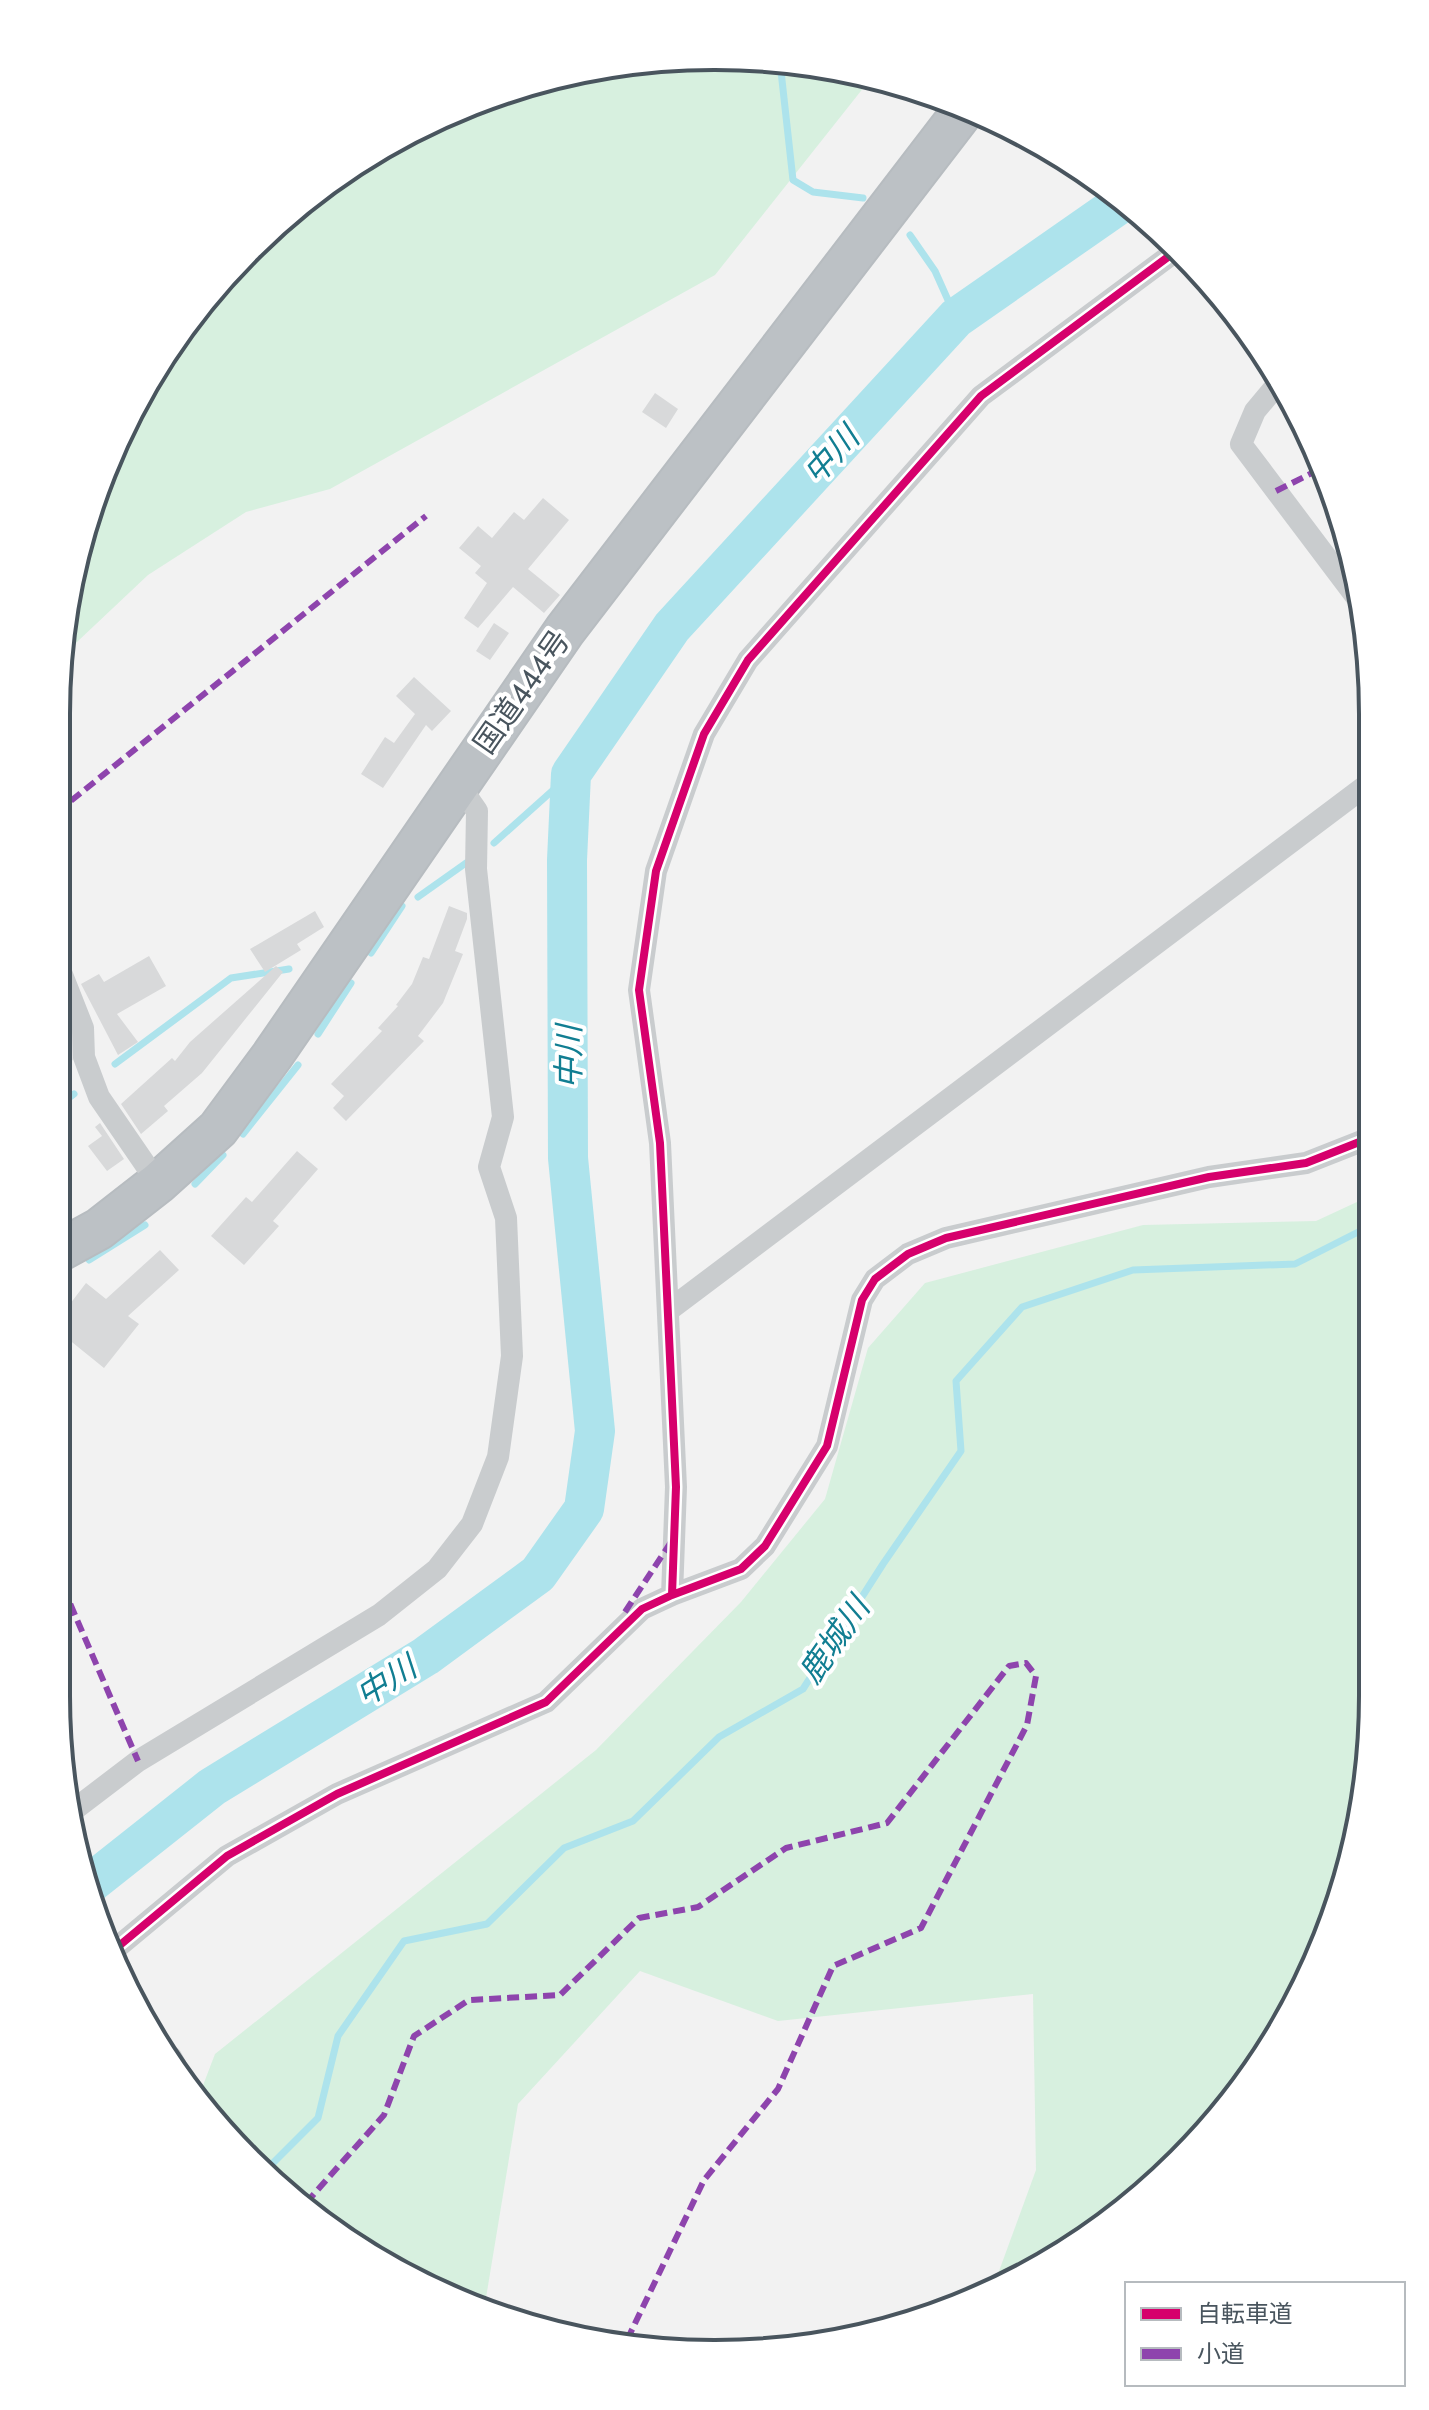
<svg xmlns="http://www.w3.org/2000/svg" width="1429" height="2410" font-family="Jost,'Noto Sans JP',sans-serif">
<rect width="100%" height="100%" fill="#f2f2f2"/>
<path fill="#e4e3e4" d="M 57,972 L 78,1025 L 77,1057 L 57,1071 Z"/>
<path fill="#d7f0df" d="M 715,56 L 843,69 L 872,77 L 715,275 L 330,489 L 246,512 L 148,575 L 60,658 L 91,502 L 167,348 L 249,249 L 349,167 L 463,106 L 586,69 Z
M 1372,1195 L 1372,1739 L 1338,1908 L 1262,2062 L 1115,2218 L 995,2282 L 1036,2170 L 1033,1994 L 778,2021 L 640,1971 L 518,2104 L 484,2310 L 348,2243 L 197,2101 L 215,2054 L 596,1750 L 741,1602 L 825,1499 L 868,1348 L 925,1283 L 1143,1225 L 1316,1221 Z"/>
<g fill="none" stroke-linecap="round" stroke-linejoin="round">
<path stroke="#ade3ec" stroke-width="7" d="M 780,62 L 793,180 L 813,192 L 863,198
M 910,235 L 935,271 L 956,318
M 494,843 L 571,774
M 418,897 L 466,863
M 371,953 L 402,906
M 318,1034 L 351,983
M 115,1064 L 231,978 L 289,969
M 57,1107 L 74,1094
M 243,1134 L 298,1065
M 195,1184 L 223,1155
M 89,1260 L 145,1225
M 268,2168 L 318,2118 L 338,2036 L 404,1941 L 487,1924 L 564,1848 L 633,1821 L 719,1737 L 803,1689 L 883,1564 L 961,1451 L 956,1381 L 1022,1307 L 1133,1270 L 1295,1264 L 1372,1225"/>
<path stroke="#ade3ec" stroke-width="40" d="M 87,1886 L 212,1787 L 426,1656 L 538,1574 L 584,1509 L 595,1431 L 568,1158 L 567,860 L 571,774 L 672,627 L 956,318 L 1121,203"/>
</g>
<path fill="#d8d9da" d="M 655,393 L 678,409 L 666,428 L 642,412 Z
M 543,498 L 569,520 L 528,569 L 560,595 L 544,613 L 513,587 L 478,628 L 464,618 L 487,583 L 475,573 L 481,566 L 459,548 L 478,526 L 492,538 L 514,512 L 524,520 Z
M 494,623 L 509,633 L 490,660 L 476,651 Z
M 414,677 L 451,711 L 432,731 L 426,725 L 383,788 L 361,774 L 385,737 L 394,743 L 415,714 L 396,696 Z
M 449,906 L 467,913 L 467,919 L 455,951 L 463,954 L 443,1003 L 418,1036 L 424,1041 L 346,1121 L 333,1108 L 344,1096 L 331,1084 L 382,1031 L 378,1028 L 398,1006 L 396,1005 L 412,984 L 423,957 L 429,959 Z
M 315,911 L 324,927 L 297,944 L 301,950 L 265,972 L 250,949 Z
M 149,956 L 166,986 L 117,1014 L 138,1042 L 118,1055 L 81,984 L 99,974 L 104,982 Z
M 276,966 L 283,972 L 202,1073 L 164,1106 L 168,1111 L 141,1134 L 121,1104 L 172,1058 L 175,1061 L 190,1042 Z
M 100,1123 L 124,1159 L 107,1171 L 88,1146 L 102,1136 L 95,1127 Z
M 297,1151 L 318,1169 L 273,1221 L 279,1226 L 244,1265 L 211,1236 L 246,1197 L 252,1202 Z
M 160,1250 L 179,1270 L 128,1316 L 139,1324 L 104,1368 L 57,1330 L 57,1321 L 86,1283 L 106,1299 Z"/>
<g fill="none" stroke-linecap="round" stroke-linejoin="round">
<defs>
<path id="highway" d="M 57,1252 L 99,1229 L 158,1183 L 218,1129 L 272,1056 L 565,630 L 967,106"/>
</defs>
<use href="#highway" stroke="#b7bcc0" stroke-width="44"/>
<path stroke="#c9ccce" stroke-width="22" d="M 1281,380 L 1255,411 L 1241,444 L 1357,598
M 57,962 L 83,1028 L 84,1057 L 99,1097 L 158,1183
M 669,1310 L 1372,781
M 672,1595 L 741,1569 L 765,1546 L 827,1446 L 862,1300 L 875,1279 L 908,1254 L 946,1238 L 1209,1177 L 1306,1163 L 1372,1137
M 75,1809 L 138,1761 L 379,1615 L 437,1569 L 472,1524 L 498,1457 L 512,1356 L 506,1218 L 489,1167 L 503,1117 L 476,869 L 477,811 L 459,785
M 114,1950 L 227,1856 L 337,1794 L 546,1702 L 642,1609 L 672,1595 L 676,1487 L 660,1143 L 639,990 L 656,871 L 704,734 L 748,660 L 981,396 L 1176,251
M 171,2057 L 176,2066"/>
<use href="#highway" stroke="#bcc1c5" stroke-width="40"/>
<path stroke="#8e44ad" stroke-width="6" stroke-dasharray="12 6" stroke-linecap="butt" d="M 1276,491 L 1322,468
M 57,812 L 426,516
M 56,1571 L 138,1761
M 625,1612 L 671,1542
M 306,2203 L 384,2115 L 414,2036 L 469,2000 L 560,1995 L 639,1918 L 698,1907 L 786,1848 L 887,1823 L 1009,1666 L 1026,1663 L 1036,1676 L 1027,1725 L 921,1928 L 833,1966 L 778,2089 L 704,2180 L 627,2340"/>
<defs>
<path id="cycleway" d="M 672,1595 L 741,1569 L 765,1546 L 827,1446 L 862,1300 L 875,1279 L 908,1254 L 946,1238 L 1209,1177 L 1306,1163 L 1372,1137
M 114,1950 L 227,1856 L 337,1794 L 546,1702 L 642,1609 L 672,1595 L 676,1487 L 660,1143 L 639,990 L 656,871 L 704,734 L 748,660 L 981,396 L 1176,251"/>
</defs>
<use href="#cycleway" stroke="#fff" stroke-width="13"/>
<use href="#cycleway" stroke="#d6006c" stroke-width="8"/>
</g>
<g text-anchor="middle" stroke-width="8" stroke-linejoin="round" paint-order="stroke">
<g font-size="30" fill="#49555e" stroke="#fff">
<text transform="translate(522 692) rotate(-55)" y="10">国道444号</text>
</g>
<g font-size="32" font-style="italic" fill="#117e92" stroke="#fff">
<text transform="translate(831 455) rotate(-47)" y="11">中川</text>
<text transform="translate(569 1057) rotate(-90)" y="11">中川</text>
<text transform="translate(834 1640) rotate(-55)" y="11">鹿城川</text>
<text transform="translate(386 1681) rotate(-32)" y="11">中川</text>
</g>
</g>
<path d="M0 0H1429V2410H0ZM714 70H715A644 644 0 0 1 1359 714V1696A644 644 0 0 1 715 2340H714A644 644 0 0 1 70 1696V714A644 644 0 0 1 714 70Z" fill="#fff" fill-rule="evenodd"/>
<path fill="none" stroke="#49555e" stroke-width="4" d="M714 70H715A644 644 0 0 1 1359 714V1696A644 644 0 0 1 715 2340H714A644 644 0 0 1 70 1696V714A644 644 0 0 1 714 70Z"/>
<rect x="1125" y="2282" width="280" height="104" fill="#ffffff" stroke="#b6bbbf" stroke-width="2"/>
<rect x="1141" y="2308" width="40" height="12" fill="#d6006c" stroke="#b6bbbf" stroke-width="2"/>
<text x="1197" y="2322" font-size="24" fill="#49555e">自転車道</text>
<rect x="1141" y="2348" width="40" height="12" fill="#8e44ad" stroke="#b6bbbf" stroke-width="2"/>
<text x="1197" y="2362" font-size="24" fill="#49555e">小道</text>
</svg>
